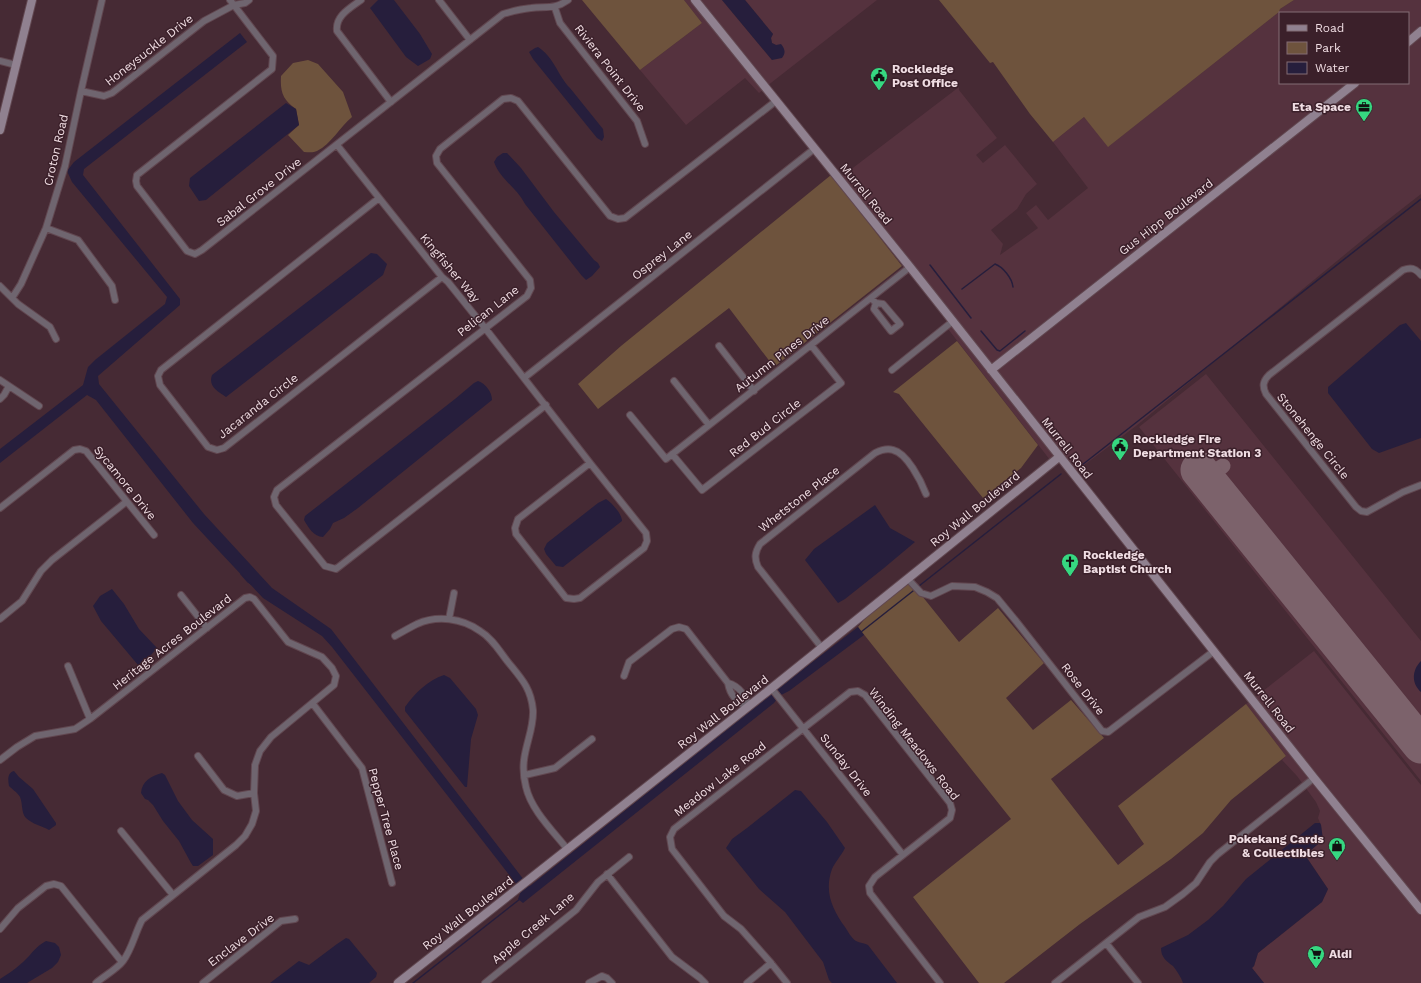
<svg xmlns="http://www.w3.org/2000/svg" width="1421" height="983" font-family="'Work Sans',sans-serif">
<rect width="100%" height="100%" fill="#462a34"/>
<path fill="#55323e" d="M 684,0 L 691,0 L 763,90 L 759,93 L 745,78 L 686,125 L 640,70 L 702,23 Z
M 698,0 L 722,0 L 772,60 L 776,45 L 772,43 L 771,38 L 773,34 L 745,0 L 877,0 L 767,86 Z
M 1294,0 L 1421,0 L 1421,27 L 1408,38 L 1408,13 L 1280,13 L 1280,83 L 1350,83 L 991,365 L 841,177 L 959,87 L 959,90 L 997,138 L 976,155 L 983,163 L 1005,145 L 1037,184 L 1026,194 L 1017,209 L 991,230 L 1003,244 L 1000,255 L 1038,228 L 1026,213 L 1036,205 L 1048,220 L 1088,188 L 1053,142 L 1084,117 L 1109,146 L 1279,12 L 1280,9 Z
M 1421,36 L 1421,194 L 1371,233 L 1136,426 L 1075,472 L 995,371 L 1361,83 L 1408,83 L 1408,46 Z
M 953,325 L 1055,456 L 1050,460 L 948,329 Z
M 1206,374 L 1421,641 L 1421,781 L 1139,427 Z
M 1314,651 L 1421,785 L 1421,906 L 1254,698 Z
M 1250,701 L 1421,915 L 1421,983 L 1264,983 L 1252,968 L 1254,966 L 1258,953 L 1322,902 L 1328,889 L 1305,855 L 1323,840 L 1321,825 L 1318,818 L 1320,811 L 1316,802 L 1297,776 L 1282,760 L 1286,756 L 1246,704 Z"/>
<path fill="#6e533d" d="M 582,0 L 684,0 L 702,23 L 640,70 Z
M 939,0 L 1294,0 L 1280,9 L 1279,12 L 1108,147 L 1084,117 L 1053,142 L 1030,114 L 993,62 L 990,63 Z
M 308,60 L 318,64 L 343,92 L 352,117 C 340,127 331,144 317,151 C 313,153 308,152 304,152 L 288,135 L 299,125 L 296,109 C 283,100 280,92 281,76 L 293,63 Z
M 831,175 L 902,266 L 774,367 L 729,308 L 598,409 L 578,384 L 621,346 Z
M 957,341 L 1038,445 L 1021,468 L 983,498 L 899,394 L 893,392 Z
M 910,581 L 959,642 L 998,608 L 1044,663 L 1006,698 L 1033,730 L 1071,700 L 1104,738 L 1051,779 L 1118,865 L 1144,844 L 1118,806 L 1246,704 L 1286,756 L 1231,800 L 1203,833 L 1171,859 L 1080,924 L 1004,983 L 979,983 L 913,897 L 1011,819 L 858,627 L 868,615 Z"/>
<path fill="#261e3c" d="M 378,0 L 394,0 L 420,34 L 432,54 L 430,59 L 418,66 L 406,57 L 370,8 Z
M 722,0 L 745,0 L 773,34 L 771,38 L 772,43 L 776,45 L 781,44 C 785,49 786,53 782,58 L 772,60 Z
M 240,33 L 247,42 L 84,169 L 83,175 L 180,299 L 180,305 L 98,376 L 99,384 L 204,514 L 272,588 L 331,629 L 524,880 L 517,885 L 332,647 L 322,636 L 263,598 L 219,551 L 193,523 L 96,400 L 87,395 L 0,463 L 0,449 L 83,385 L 88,367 L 95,360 L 165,304 L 167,297 L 72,182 L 67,171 L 74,162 Z
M 538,47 C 554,57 558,76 570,88 L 603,129 L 604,137 L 602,141 L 597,138 L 533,59 L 529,52 L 535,48 Z
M 286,103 L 296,109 L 299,125 L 206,200 L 199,201 L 189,186 L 190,178 Z
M 503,153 L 507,153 L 521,168 L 554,212 L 594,260 L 598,263 L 600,267 L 592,276 L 586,280 L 582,276 L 525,204 C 517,188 500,179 494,162 L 497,157 Z
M 371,253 L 377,254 L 387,264 L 383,275 L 226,397 C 217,391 208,386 212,375 Z
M 1406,323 L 1421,341 L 1421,438 L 1379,453 L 1372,449 L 1328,393 L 1328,387 L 1400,325 Z
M 478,381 C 486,384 492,392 492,400 L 358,508 L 344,518 L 333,523 L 330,529 L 323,537 C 314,537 308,527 304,520 L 305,516 L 455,399 L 474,383 Z
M 606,499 C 612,503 622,514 622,521 L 563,567 L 556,566 L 546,554 L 544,549 L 547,543 L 598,503 Z
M 875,505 L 890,528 L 915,542 L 884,568 L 845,599 L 838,603 L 805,560 L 814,549 Z
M 112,589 L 124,604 L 139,629 L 157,648 L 151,655 L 138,665 L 101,621 L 93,606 L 100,596 Z
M 858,627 L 864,635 L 789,691 L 779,696 L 774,703 L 523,903 L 518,899 L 521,891 L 528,885 L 530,886 L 789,680 Z
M 1421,661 L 1421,692 C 1411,683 1412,670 1421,661 Z
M 444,675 L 450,678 L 476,709 L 478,715 L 471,739 L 467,787 L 465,787 L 405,711 L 405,707 C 415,693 428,680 444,675 Z
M 14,771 L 19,777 L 33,789 L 56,823 L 56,825 L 49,830 C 42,826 32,824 26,818 C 21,813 23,804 20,797 C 18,793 13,790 9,786 C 8,780 7,773 14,771 Z
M 162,773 L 165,775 L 178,801 L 192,820 L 213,839 L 213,855 L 198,866 L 193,866 L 191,863 L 179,841 L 163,821 L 153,805 L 148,800 L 145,799 L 141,793 C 142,781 151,776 162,773 Z
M 795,790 L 801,791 L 827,822 L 845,848 C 841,856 835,862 832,869 C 824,891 832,909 845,927 C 848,931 851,938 856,941 C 860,943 864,943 868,945 L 897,983 L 832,983 L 829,980 L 823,962 L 785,912 L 759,889 L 726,848 L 732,839 L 747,828 Z
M 1315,823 L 1320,823 L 1321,825 L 1323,840 L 1305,855 L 1328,889 L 1322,902 L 1258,953 L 1254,966 L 1252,968 L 1264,983 L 1183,983 C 1181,977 1177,971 1173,966 C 1166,961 1161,957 1161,948 L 1188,935 L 1208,920 L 1223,906 L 1246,879 Z
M 346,938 L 349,939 L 377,973 L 376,977 L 369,983 L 270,983 L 299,961 L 309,965 L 337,944 Z
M 46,941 L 55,943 L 59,947 L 61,955 L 58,962 L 52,968 L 27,983 L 0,983 L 0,979 C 10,973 22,964 30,955 C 35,949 39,945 46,941 Z"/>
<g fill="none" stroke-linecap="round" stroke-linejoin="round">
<path stroke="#261e3c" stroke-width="1.5" d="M 930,265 L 971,318
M 962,289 L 995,264 C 1003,267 1012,278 1013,287
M 981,331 L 997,350 L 1000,351 L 1025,331
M 1082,465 L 1421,199
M 241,574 L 248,582 L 251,584
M 919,586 L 1061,474
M 861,632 L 913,591
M 413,983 L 520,899"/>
<path stroke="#7c626b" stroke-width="15" d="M 1205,477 L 1223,466"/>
<path stroke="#7c626b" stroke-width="37" d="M 1199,470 L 1421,745"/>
<defs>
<path id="street" d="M 230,0 L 273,56 L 272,69 L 137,175 L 136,181 L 137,186 L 187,251 L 195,254 L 202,250 L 503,14 C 513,11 521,9 531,8 C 546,6 554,10 568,0
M 361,0 C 350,8 335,16 337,31 L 391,102
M 439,0 L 470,40
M 555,8 L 560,23 L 637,121 L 645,144
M 0,61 L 16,65
M 81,91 L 104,96 L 112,93 L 204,21 L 234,5 L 245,3 L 249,0
M 337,145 L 442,277 L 448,282 L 485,328 L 590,463 L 518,519 L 515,528 L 516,534 L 566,598 L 574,599 L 580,598 L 644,548 L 647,541 L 646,533 L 590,463
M 379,198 L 161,370 L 158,376 L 160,385 L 208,447 L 217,450 L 224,448 L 442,277
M 46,228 L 78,240 L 112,286 L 115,300
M 1421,275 C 1415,268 1411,267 1403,270 L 1269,375 C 1263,381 1262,386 1266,394 L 1356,507 L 1361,511 L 1367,512 L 1403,492 L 1421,485
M 0,286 L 18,304 L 50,327 L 56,339
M 12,298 L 21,284 L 46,228 L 65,166 L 81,91 L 102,0
M 871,298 L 876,303 L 883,304 L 900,324 L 891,331 L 874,309 L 876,303
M 719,346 L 754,391
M 892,370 L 953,321
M 524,378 L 814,149
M 0,380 L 39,406
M 674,381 L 709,425
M 0,399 L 4,395 L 9,386
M 546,405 L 336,569 L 325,566 L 276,505 L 274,497 L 277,490 L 527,296 L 531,288 L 530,280 L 437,163 L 436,156 L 440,149 L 503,99 L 511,98 L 518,101 L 610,216 L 618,219 L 625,218 L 776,101
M 630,415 L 666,459 L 910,267
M 672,454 L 702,490 L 841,383 L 811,345
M 0,508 L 74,450 L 80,449 L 86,451 L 154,535
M 908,579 L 921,593 L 931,596 L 952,586 L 975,587 L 987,592 L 997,598 L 1016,621 L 1102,731 L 1108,732 L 1214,651
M 181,595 L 207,628
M 0,619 L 22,601 L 41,571 L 52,560 L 126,502
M 449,619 L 454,593
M 395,636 C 402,632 409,628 417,624 C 437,615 462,618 480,631 C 492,638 500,652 508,662 C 521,678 531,688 533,710 C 534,727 526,743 524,760 C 523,768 524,779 526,787 C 531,810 554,832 568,850
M 822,648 L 758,567 C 754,558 755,552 760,544 L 875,453 C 881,450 887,448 893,450 C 907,453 921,481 926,494
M 68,666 L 90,719
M 624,676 L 629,662 L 672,629 L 679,627 L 686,629 L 728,683 C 730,695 737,703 749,707 C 746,696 739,686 728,683
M 772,689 L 903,855
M 313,704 L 362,768 L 392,883
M 198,756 L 224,790 L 237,796 L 254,793
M 0,760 L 17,747 L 35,736 L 75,729 L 90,719 L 245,598 L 250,597 L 254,599 L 288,642 L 322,657 L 332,668 L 336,676 L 334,685 L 271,737 L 260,751 L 255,765 L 254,793 L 256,811 L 252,824 L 245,836 L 236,845 L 142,920 C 135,933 132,949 123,961 C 117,969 104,976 96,983
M 525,775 L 555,768 L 592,739
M 121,831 L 173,895
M 607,874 L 672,957 L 700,978 L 705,983
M 0,929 L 18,908 L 46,886 L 54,884 L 61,886 L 122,962
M 1106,943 L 1138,983
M 203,983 L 281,921 L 295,919
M 485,983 L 576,910 L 598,882 L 629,857
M 589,983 L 602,976 L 607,978 L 612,983
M 747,983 L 771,963
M 787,983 L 771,963 L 741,929 L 724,916 L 672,849 L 670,837 L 674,829 L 850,692 L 858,691 L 865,695 L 950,803 L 952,810 L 950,818 L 875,877 L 869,886 L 870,893 L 940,983
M 1055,983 L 1139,917 L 1165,907 L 1183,894 L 1196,883 L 1210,862 L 1218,854 L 1314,778"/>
<path id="secondary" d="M 695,0 L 910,267 L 1314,778 L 1421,910
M 1408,42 L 1421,31
M 0,130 L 32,0
M 991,370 L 1355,83
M 398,983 L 768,691 L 1059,457"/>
</defs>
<use href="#street" stroke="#614750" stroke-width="8"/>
<use href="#secondary" stroke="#614750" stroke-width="10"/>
<use href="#street" stroke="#6f656f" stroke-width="6"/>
<use href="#secondary" stroke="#908190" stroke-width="8"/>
</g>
<defs>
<symbol id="civic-pin" viewBox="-11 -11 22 30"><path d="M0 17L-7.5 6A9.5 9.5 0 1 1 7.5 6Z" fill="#36d881" stroke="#3b202a"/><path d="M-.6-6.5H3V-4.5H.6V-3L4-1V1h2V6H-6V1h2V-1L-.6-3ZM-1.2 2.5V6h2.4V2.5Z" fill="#111"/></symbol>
<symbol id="office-pin" viewBox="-11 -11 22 30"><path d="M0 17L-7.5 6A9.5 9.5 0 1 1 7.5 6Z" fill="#36d881" stroke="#3b202a"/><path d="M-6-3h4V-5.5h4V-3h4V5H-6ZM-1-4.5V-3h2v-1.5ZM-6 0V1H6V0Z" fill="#111"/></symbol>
<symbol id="church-pin" viewBox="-11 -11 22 30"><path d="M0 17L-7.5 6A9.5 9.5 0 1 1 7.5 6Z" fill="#36d881" stroke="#3b202a"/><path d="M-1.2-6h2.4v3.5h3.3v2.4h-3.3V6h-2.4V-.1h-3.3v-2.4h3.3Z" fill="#111"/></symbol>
<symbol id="shop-pin" viewBox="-11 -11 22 30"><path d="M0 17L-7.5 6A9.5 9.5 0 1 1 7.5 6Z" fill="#36d881" stroke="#3b202a"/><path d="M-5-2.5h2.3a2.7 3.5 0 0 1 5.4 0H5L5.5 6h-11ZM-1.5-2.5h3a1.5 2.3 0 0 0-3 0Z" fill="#111"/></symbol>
<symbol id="supermarket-pin" viewBox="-11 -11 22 30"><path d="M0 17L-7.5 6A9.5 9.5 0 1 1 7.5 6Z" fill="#36d881" stroke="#3b202a"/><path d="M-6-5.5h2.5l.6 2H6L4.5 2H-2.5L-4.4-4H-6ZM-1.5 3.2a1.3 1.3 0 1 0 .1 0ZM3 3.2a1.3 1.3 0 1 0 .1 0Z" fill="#111"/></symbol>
</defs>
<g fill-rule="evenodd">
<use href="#civic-pin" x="869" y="66" width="20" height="27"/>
<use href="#office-pin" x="1354" y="97" width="20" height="27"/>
<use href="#civic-pin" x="1110" y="436" width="20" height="27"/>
<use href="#church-pin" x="1060" y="552" width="20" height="27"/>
<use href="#shop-pin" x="1327" y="836" width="20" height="27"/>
<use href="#supermarket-pin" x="1306" y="944" width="20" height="27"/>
</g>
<g text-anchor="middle" stroke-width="3" stroke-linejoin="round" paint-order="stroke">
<g font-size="12" fill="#f0dde3" stroke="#3b202a">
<text transform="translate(149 50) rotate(-38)" y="4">Honeysuckle Drive</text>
<text transform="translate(610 68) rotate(52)" y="4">Riviera Point Drive</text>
<text transform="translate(56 150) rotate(-77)" y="4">Croton Road</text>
<text transform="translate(259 192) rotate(-38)" y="4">Sabal Grove Drive</text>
<text transform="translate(866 194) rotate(51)" y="4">Murrell Road</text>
<text transform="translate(1166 217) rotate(-38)" y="4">Gus Hipp Boulevard</text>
<text transform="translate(662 255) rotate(-38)" y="4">Osprey Lane</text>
<text transform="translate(450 268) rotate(50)" y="4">Kingfisher Way</text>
<text transform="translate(488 311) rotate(-38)" y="4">Pelican Lane</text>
<text transform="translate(782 354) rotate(-38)" y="4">Autumn Pines Drive</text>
<text transform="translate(258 406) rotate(-38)" y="4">Jacaranda Circle</text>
<text transform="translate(765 428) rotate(-38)" y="4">Red Bud Circle</text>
<text transform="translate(1313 436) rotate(51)" y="4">Stonehenge Circle</text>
<text transform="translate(1067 448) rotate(52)" y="4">Murrell Road</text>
<text transform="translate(125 483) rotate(51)" y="4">Sycamore Drive</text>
<text transform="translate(799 499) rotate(-38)" y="4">Whetstone Place</text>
<text transform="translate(975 509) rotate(-39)" y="4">Roy Wall Boulevard</text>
<text transform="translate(172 642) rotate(-38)" y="4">Heritage Acres Boulevard</text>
<text transform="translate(1083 689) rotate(52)" y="4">Rose Drive</text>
<text transform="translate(1269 702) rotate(52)" y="4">Murrell Road</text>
<text transform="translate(723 712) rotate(-38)" y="4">Roy Wall Boulevard</text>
<text transform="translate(914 744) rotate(52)" y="4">Winding Meadows Road</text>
<text transform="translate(846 765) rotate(52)" y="4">Sunday Drive</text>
<text transform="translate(720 779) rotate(-38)" y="4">Meadow Lake Road</text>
<text transform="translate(386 819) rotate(75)" y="4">Pepper Tree Place</text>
<text transform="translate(468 913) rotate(-38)" y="4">Roy Wall Boulevard</text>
<text transform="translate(533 928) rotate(-40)" y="4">Apple Creek Lane</text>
<text transform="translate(241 940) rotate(-37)" y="4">Enclave Drive</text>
</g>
<g font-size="12" font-weight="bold" fill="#f0dde3" stroke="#3b202a" text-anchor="start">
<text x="892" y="73">Rockledge<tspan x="892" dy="14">Post Office</tspan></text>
<text x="1351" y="111" text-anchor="end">Eta Space</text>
<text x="1133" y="443">Rockledge Fire<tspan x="1133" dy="14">Department Station 3</tspan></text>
<text x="1083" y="559">Rockledge<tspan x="1083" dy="14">Baptist Church</tspan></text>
<text x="1324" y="843" text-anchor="end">Pokekang Cards<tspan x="1324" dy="14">&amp; Collectibles</tspan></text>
<text x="1329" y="958">Aldi</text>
</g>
</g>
<rect x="1279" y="12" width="130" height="72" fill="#3b202a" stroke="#836c74"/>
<rect x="1287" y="25" width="20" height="6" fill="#908190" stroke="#836c74"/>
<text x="1315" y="32" font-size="12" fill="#f0dde3">Road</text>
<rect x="1287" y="42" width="20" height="12" fill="#6e533d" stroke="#836c74"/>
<text x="1315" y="52" font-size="12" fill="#f0dde3">Park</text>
<rect x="1287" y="62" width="20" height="12" fill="#261e3c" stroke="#836c74"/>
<text x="1315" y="72" font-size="12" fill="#f0dde3">Water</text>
</svg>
